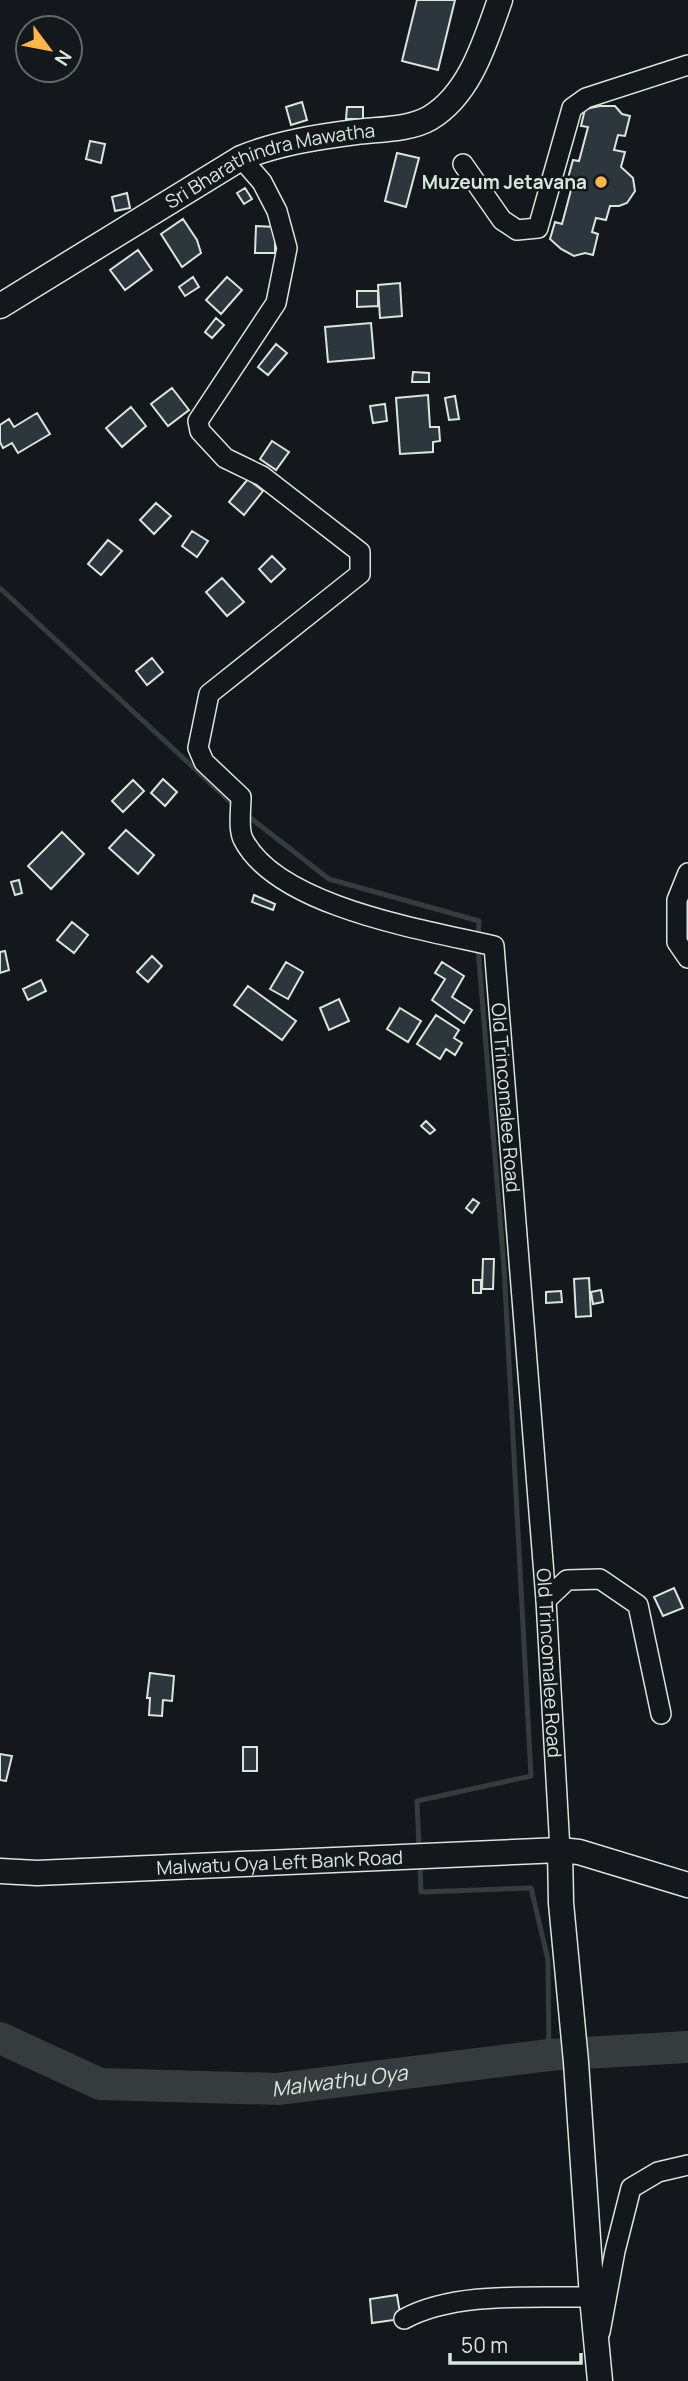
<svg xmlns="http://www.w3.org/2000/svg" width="688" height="2381" font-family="Manrope,sans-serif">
<rect width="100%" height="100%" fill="#14181c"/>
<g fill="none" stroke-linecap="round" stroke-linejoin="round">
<path stroke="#363b3e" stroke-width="5" d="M 0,588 L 236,807
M 244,813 L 329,879 L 479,921 L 478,939
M 419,1849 L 417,1801 L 531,1776 L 504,1268 L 478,948
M 420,1862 L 421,1892 L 531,1888 L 548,1960 L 549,2055"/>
<path stroke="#363b3e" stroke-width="32" id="s1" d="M 0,2038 L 100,2084 L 278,2089 L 549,2055 L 688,2047"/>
</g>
<path fill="#2c363c" stroke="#d8e6dc" stroke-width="2" d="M 417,0 L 455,0 L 438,70 L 402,61 Z
M 302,102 L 307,120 L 291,125 L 286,107 Z
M 600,106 L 615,106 L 622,114 L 630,116 L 625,136 L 618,135 L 614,150 L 625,152 L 621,167 L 633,178 L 635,191 L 627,203 L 619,206 L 610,206 L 606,220 L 596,218 L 592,232 L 598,234 L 593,255 L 585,253 L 574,256 L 561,249 L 550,239 L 555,222 L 562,224 L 571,190 L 565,189 L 573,160 L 579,161 L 588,127 L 581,126 L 585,109 Z
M 347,107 L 363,107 L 363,119 L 346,119 Z
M 90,141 L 105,144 L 101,163 L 86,159 Z
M 397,153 L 419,158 L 406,207 L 385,201 Z
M 245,188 L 252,199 L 244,204 L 237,193 Z
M 127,193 L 130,208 L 115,211 L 112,197 Z
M 183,219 L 197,240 L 201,253 L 182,267 L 161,234 Z
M 256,226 L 275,227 L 275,253 L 255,253 Z
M 138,250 L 152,270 L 125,290 L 110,270 Z
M 193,277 L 199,287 L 185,296 L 179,287 Z
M 227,277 L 242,290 L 221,314 L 206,300 Z
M 400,283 L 402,316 L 380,318 L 378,285 Z
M 357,291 L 378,291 L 378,306 L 357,307 Z
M 216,318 L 224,325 L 212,338 L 205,332 Z
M 371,323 L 374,358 L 328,362 L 325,327 Z
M 276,344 L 287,353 L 268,375 L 258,367 Z
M 413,372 L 429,373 L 429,382 L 412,382 Z
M 172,388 L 189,410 L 168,426 L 151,404 Z
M 428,395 L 430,427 L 439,427 L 440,441 L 433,442 L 433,452 L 400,454 L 396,398 Z
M 455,396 L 459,419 L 449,420 L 445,398 Z
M 385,404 L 387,421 L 373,423 L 370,406 Z
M 131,407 L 146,426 L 122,447 L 106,428 Z
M 37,413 L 50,434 L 18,453 L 12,443 L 3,448 L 0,442 L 0,425 L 9,419 L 14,427 Z
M 272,441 L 289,452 L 276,470 L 260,459 Z
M 248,479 L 263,491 L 244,515 L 229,502 Z
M 156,503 L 171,516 L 154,534 L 140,520 Z
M 192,531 L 208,541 L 197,557 L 182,546 Z
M 108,540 L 122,551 L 101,575 L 88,564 Z
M 272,556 L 285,569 L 271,582 L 259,569 Z
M 222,578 L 244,602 L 227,616 L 206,592 Z
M 152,658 L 163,672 L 147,685 L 136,671 Z
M 163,779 L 177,792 L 165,806 L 151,793 Z
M 133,780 L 144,791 L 123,812 L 112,801 Z
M 126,830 L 154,855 L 138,874 L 109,848 Z
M 62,832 L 84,854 L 51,889 L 28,866 Z
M 19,880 L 22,893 L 15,895 L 11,882 Z
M 254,895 L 275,904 L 273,910 L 252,902 Z
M 72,922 L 88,935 L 74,953 L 57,940 Z
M 5,951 L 9,970 L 0,973 L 0,952 Z
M 152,956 L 162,966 L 148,982 L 137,972 Z
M 286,962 L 303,972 L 288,999 L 270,989 Z
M 442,962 L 464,976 L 452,997 L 472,1010 L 464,1023 L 432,1000 L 445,979 L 435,973 Z
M 41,980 L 46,991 L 28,1000 L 23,989 Z
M 248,986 L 296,1021 L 282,1040 L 234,1005 Z
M 339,999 L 349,1021 L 329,1030 L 320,1008 Z
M 400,1008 L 421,1021 L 408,1042 L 387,1029 Z
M 436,1015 L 459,1030 L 454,1038 L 462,1043 L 455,1055 L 446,1049 L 440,1059 L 417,1044 Z
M 426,1121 L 435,1130 L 430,1134 L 421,1126 Z
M 473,1199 L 479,1203 L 472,1213 L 466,1208 Z
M 483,1259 L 494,1259 L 493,1289 L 482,1289 Z
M 589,1278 L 591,1316 L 576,1317 L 574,1279 Z
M 473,1280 L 481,1280 L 481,1293 L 473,1293 Z
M 601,1290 L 603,1302 L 593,1304 L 591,1292 Z
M 561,1291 L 562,1302 L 546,1303 L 546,1292 Z
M 674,1588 L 683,1608 L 663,1616 L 654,1597 Z
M 150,1673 L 174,1676 L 172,1701 L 163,1700 L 162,1716 L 149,1715 L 150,1698 L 147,1698 Z
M 243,1747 L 257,1747 L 257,1771 L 243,1771 Z
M 0,1754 L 12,1756 L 6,1781 L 0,1780 Z
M 397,2295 L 401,2319 L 372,2323 L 370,2299 Z"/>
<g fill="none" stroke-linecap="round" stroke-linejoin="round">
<defs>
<g id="minor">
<path id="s2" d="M 241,158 L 262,182 L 277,211 L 287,248 L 276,303 L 198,421 L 200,431 L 225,458 L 262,476 L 360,552 L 360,574 L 209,694 L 198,748 L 204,762 L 241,797 C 241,809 238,829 243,839 C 277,907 426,930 494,946 L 546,1600 L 560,1850"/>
<path d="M 463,164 L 502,220 L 517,230 L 538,228 L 572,108 L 586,98 L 688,65"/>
<path d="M 688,873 L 677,900 L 677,942 L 688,958"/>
<path d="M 546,1600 L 567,1580 L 600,1579 L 638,1605 L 661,1714"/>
<path d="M 404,2319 C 455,2291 534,2298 592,2297"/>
<path d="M 600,2332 L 615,2251 L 631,2188 L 658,2172 L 688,2165"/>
</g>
<g id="major">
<path id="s3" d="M 0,306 L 241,158 C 278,143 317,137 356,132 C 380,129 409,130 430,118 C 470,94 485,42 500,0"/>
<path d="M 560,1850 L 561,1903 L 576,2062 L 592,2297 L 600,2381"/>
<path id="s4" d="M 0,1871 L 37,1873 L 560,1850 L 579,1852 L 688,1885"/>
</g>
</defs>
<use href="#minor" stroke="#d8e6dc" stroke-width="22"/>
<use href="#major" stroke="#d8e6dc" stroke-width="27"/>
<use href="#minor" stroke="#14181c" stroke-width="19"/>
<use href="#major" stroke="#14181c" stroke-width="24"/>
</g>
<circle fill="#ffb74d" stroke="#14181c" stroke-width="2.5" cx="601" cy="182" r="7"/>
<g text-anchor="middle" stroke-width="5" stroke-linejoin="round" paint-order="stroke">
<g font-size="19" fill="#d8e6dc" stroke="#14181c">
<text dy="7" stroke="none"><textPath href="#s3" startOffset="308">Sri Bharathindra Mawatha</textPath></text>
<text dy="7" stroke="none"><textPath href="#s2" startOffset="1323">Old Trincomalee Road</textPath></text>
<text dy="7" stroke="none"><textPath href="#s2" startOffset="1890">Old Trincomalee Road</textPath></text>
<text dy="7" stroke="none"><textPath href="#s4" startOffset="280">Malwatu Oya Left Bank Road</textPath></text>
</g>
<g font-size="19" font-weight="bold" fill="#d8e6dc" stroke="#14181c" text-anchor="end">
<text x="587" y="189">Muzeum Jetavana</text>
</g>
<g font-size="21" font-style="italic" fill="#d8e6dc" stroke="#14181c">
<text dy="7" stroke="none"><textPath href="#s1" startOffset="350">Malwathu Oya</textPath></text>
</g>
</g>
<g transform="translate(49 49) rotate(122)"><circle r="33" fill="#14181c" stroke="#626a69" stroke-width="2"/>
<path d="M0-5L12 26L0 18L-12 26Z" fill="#ffb74d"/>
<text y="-10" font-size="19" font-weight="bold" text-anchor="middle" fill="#d8e6dc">N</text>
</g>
<path d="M450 2353v10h131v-10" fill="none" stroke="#d8e6dc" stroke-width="3.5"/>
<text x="461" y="2353" font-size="21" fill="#d8e6dc" stroke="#14181c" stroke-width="5" paint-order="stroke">50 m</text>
</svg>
